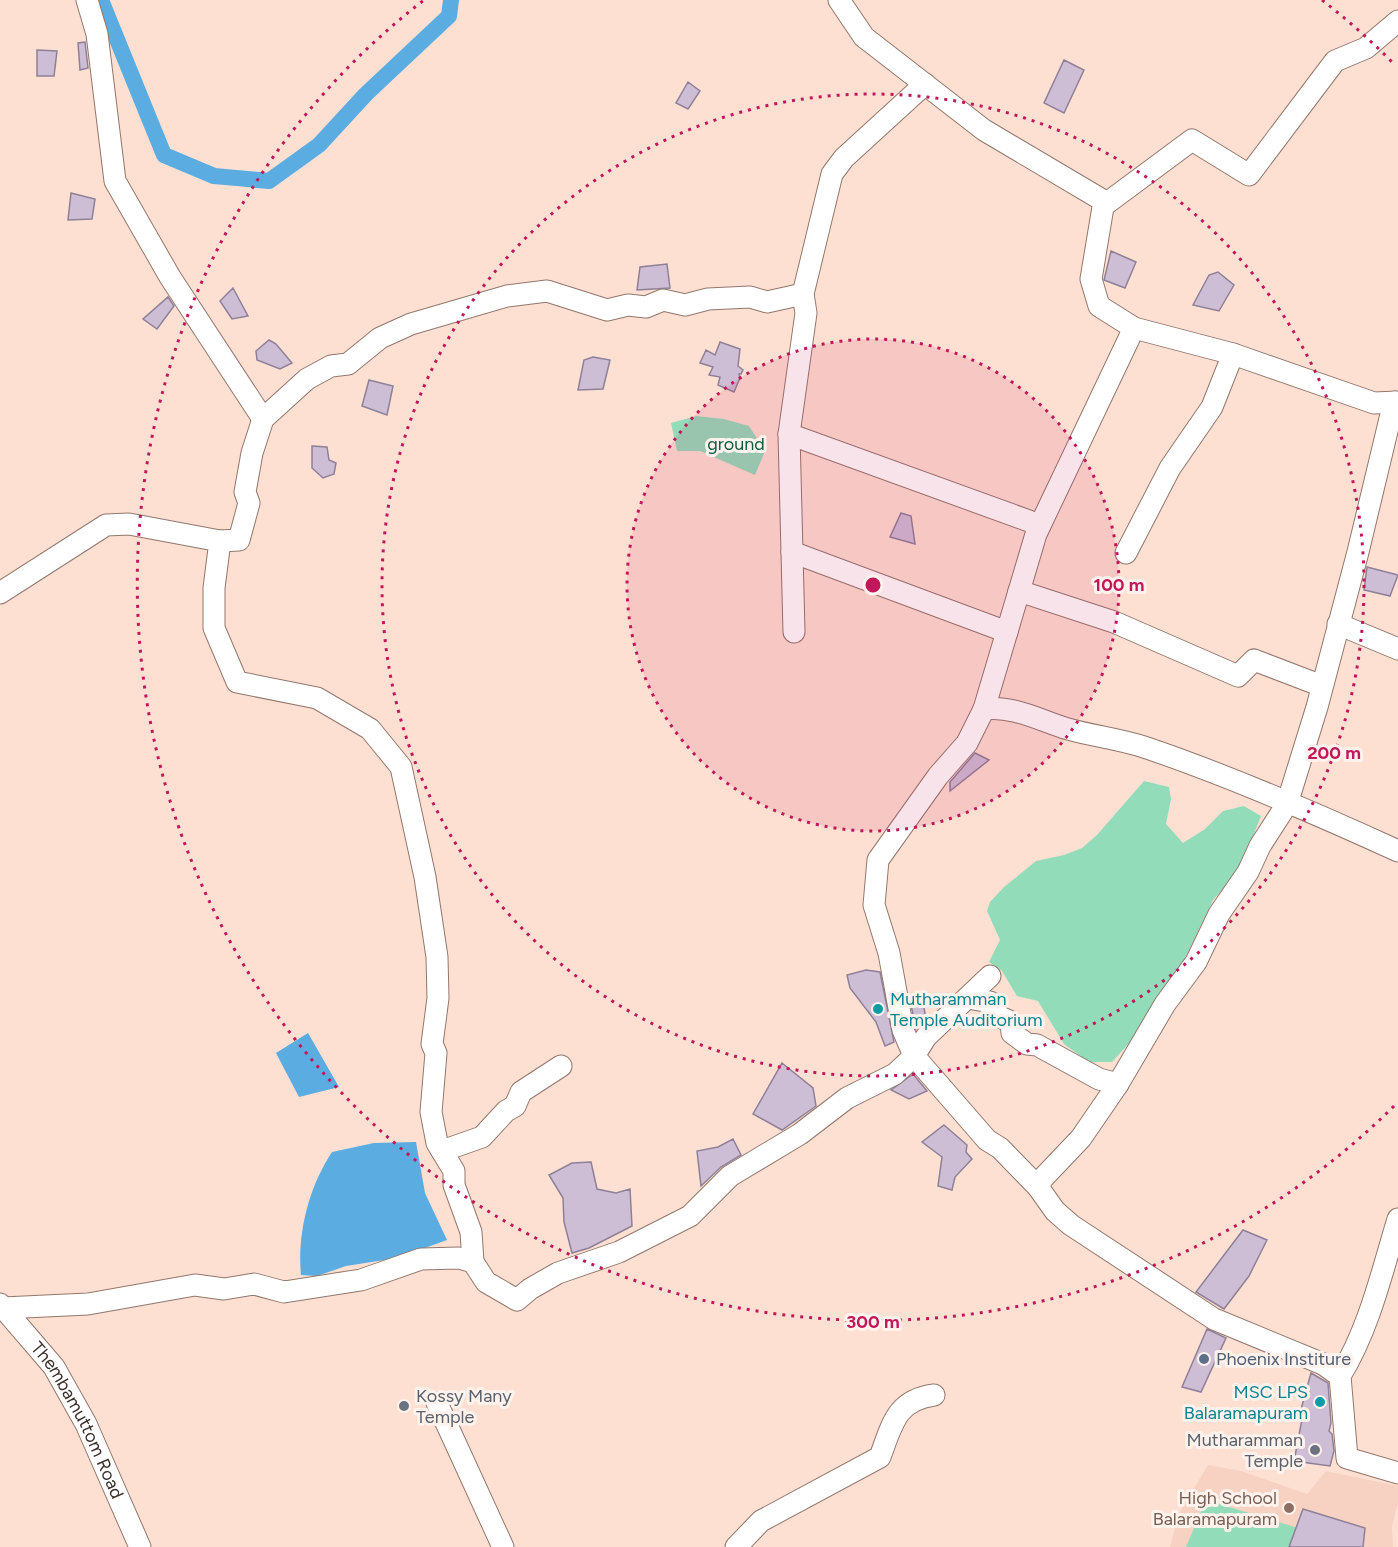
<svg xmlns="http://www.w3.org/2000/svg" width="1398" height="1547" font-family="Figtree,sans-serif">
<rect width="100%" height="100%" fill="#fee0d3"/>
<path fill="#f7d2c2" d="M 1208,1465 L 1241,1471 L 1307,1494 L 1326,1471 L 1398,1486 L 1398,1503 L 1392,1526 L 1393,1547 L 1170,1547 L 1179,1513 Z"/>
<path fill="#93dcba" d="M 696,416 L 724,419 L 749,426 L 765,451 L 755,475 L 700,451 L 677,451 L 671,423 Z
M 1144,781 L 1169,787 L 1171,799 L 1166,824 L 1183,843 L 1205,829 L 1223,811 L 1244,806 L 1261,816 L 1245,857 L 1229,882 L 1213,900 L 1184,960 L 1132,1040 L 1112,1062 L 1089,1062 L 1064,1044 L 1038,1001 L 1017,996 L 1002,971 L 989,962 L 1000,940 L 987,911 L 990,902 L 1004,887 L 1036,861 L 1064,855 L 1082,848 L 1097,835 Z
M 1206,1500 L 1308,1531 L 1303,1547 L 1186,1547 Z"/>
<path fill="#5aace1" d="M 308,1033 L 339,1087 L 299,1097 L 276,1053 Z
M 416,1142 L 425,1193 L 447,1240 L 397,1258 L 346,1266 L 317,1276 L 301,1275 C 297,1233 309,1187 332,1152 L 374,1143 Z"/>
<g fill="none" stroke-linecap="round" stroke-linejoin="round">
<path stroke="#5aace1" stroke-width="16" d="M 101,0 L 164,155 L 214,176 L 269,181 L 319,145 L 366,94 L 449,16 L 451,0"/>
</g>
<path fill="#cdbed6" stroke="#8e8097" stroke-width="1.5" d="M 85,42 L 88,68 L 80,70 L 78,43 Z
M 37,50 L 57,51 L 54,76 L 37,76 Z
M 1064,60 L 1084,70 L 1064,113 L 1044,103 Z
M 688,82 L 700,91 L 688,109 L 676,103 Z
M 71,193 L 95,199 L 92,219 L 68,220 Z
M 1111,251 L 1136,262 L 1125,288 L 1104,280 Z
M 667,264 L 670,288 L 637,290 L 640,267 Z
M 1218,272 L 1234,285 L 1219,311 L 1193,305 L 1209,275 Z
M 233,288 L 248,316 L 232,319 L 220,301 Z
M 168,297 L 174,306 L 157,329 L 143,319 Z
M 269,340 L 276,344 L 292,363 L 280,369 L 257,360 L 256,351 Z
M 720,342 L 740,349 L 738,366 L 743,370 L 741,374 L 739,374 L 740,378 L 734,392 L 718,385 L 720,377 L 709,375 L 713,367 L 700,363 L 706,350 L 715,355 Z
M 593,357 L 610,360 L 603,389 L 578,390 L 584,360 Z
M 369,380 L 393,386 L 387,415 L 362,406 Z
M 312,446 L 327,447 L 329,460 L 336,463 L 334,474 L 323,478 L 312,468 Z
M 901,513 L 911,516 L 915,544 L 890,537 Z
M 1367,567 L 1398,575 L 1390,596 L 1364,590 Z
M 975,753 L 989,760 L 950,791 L 950,782 Z
M 866,970 L 880,972 L 894,1042 L 885,1046 L 876,1022 L 850,988 L 847,975 Z
M 922,997 L 926,1019 L 916,1029 L 910,1000 Z
M 782,1063 L 813,1088 L 816,1106 L 782,1130 L 753,1114 Z
M 913,1074 L 927,1091 L 909,1099 L 891,1090 Z
M 944,1125 L 967,1145 L 966,1152 L 972,1159 L 955,1177 L 952,1190 L 938,1186 L 942,1157 L 922,1142 Z
M 733,1139 L 741,1155 L 721,1167 L 701,1186 L 697,1151 L 718,1147 Z
M 591,1162 L 597,1189 L 616,1193 L 630,1189 L 632,1226 L 589,1248 L 572,1253 L 564,1222 L 563,1198 L 549,1175 L 572,1163 Z
M 1243,1230 L 1267,1240 L 1249,1276 L 1224,1309 L 1196,1292 Z
M 1207,1329 L 1226,1338 L 1201,1392 L 1182,1387 Z
M 1311,1373 L 1328,1383 L 1331,1423 L 1329,1431 L 1332,1434 L 1334,1451 L 1330,1466 L 1294,1461 L 1303,1414 L 1300,1413 Z
M 1303,1509 L 1365,1528 L 1363,1547 L 1289,1547 Z"/>
<g fill="none" stroke-linecap="round" stroke-linejoin="round">
<defs>
<g id="minor">
<path d="M 87,0 L 97,34 L 115,181 L 170,277 L 263,419"/>
<path d="M 839,0 L 864,37 L 984,130 L 1104,201 L 1091,279 L 1099,306 L 1134,328 L 1233,354 L 1374,403 L 1398,402"/>
<path d="M 1103,206 L 1192,140 L 1249,175 L 1335,61 L 1366,48 L 1398,21"/>
<path d="M 1394,402 L 1358,552 L 1317,707 L 1287,804 L 1260,846 L 1248,872 L 1219,914 L 1196,962 L 1165,1004 L 1118,1084 L 1081,1138 L 1043,1178 L 1038,1187 L 1055,1211 L 1071,1225 L 1214,1319 L 1323,1364 L 1340,1376 L 1347,1458 L 1398,1473"/>
<path d="M 789,434 L 1040,525"/>
<path d="M 220,541 L 214,588 L 214,628 L 237,682 L 317,698 L 370,729 L 401,767 L 425,877 L 437,957 L 438,998 L 432,1044 L 436,1053 L 431,1112 L 437,1143 L 454,1171 L 454,1185 L 471,1232 L 473,1262"/>
<path d="M 792,552 L 1007,632"/>
<path d="M 1126,553 L 1170,468 L 1212,407 L 1233,354"/>
<path d="M 1019,591 L 1114,622 L 1238,676 L 1254,660 L 1322,686"/>
<path d="M 0,593 L 106,525 L 129,524 L 220,541 L 239,540 L 249,503 L 245,492 L 252,453 L 263,419 L 307,379 L 331,366 L 348,364 L 380,338 L 411,324 L 507,296 L 547,291 L 607,310 L 628,305 L 646,307 L 663,300 L 685,305 L 708,299 L 750,297 L 767,302 L 803,294"/>
<path d="M 1338,624 L 1398,649"/>
<path d="M 794,632 L 789,434 L 806,313 L 803,294 L 832,174 L 844,158 L 925,84"/>
<path d="M 984,709 L 1036,534 L 1134,328"/>
<path d="M 990,976 L 926,1037 L 914,1056 L 987,1140 L 1000,1148 L 1038,1187"/>
<path d="M 968,998 L 990,1002 L 996,1015 L 1011,1022 L 1012,1033 L 1027,1044 L 1037,1045 L 1099,1079 L 1118,1084"/>
<path d="M 442,1151 L 482,1137 L 506,1111 L 515,1106 L 521,1092 L 561,1066"/>
<path id="s1" d="M 0,1304 L 54,1367 L 86,1424 L 140,1547"/>
<path d="M 3,1308 L 88,1304 L 195,1285 L 224,1289 L 254,1284 L 284,1292 L 361,1280 L 421,1259 L 459,1258 L 473,1262 L 486,1282 L 517,1300 L 530,1289 L 558,1273 L 619,1252 L 690,1216 L 730,1176 L 800,1134 L 847,1098 L 895,1074 L 914,1056 L 903,1030 L 889,953 L 874,905 L 878,860 L 938,776 L 967,743 L 984,709 C 1013,705 1041,721 1068,729 C 1093,736 1119,739 1144,747 C 1230,776 1315,813 1398,851"/>
<path d="M 1340,1376 C 1369,1329 1382,1272 1398,1219"/>
<path d="M 437,1403 L 503,1547"/>
<path d="M 736,1547 L 761,1521 L 880,1457 C 892,1425 896,1400 934,1395"/>
</g>
</defs>
<use href="#minor" stroke="#92776c" stroke-width="23"/>
<use href="#minor" stroke="#fff" stroke-width="21"/>
</g>
<circle cx="873" cy="585" r="246" fill="#c2185b" fill-opacity=".12"/>
<g fill="none" stroke="#c2185b" stroke-width="3" stroke-dasharray="3 6">
<circle cx="873" cy="585" r="246"/>
<circle cx="873" cy="585" r="491"/>
<path d="M1394 1106A737 737 0 1 1 424 0M1322 0A737 737 0 0 1 1394 64"/>
</g>
<g fill="#0f9aa8" stroke="#fef2ec" stroke-width="2">
<circle cx="878" cy="1009" r="6"/>
<circle cx="1320" cy="1402" r="6"/>
</g>
<circle fill="#5c6f8a" stroke="#fef2ec" stroke-width="2" cx="1204" cy="1359" r="6"/>
<g fill="#6b7280" stroke="#fef2ec" stroke-width="2">
<circle cx="404" cy="1406" r="6"/>
<circle cx="1315" cy="1450" r="6"/>
</g>
<circle fill="#8d6e63" stroke="#fef2ec" stroke-width="2" cx="1289" cy="1508" r="6"/>
<g text-anchor="middle" stroke-width="6" stroke-linejoin="round" paint-order="stroke">
<g font-size="18" fill="#0d5c41" stroke="#fef2ec">
<text x="736" y="450">ground</text>
</g>
<g font-size="18" fill="#0d838f" stroke="#fef2ec" text-anchor="start">
<text x="890" y="1005">Mutharamman<tspan x="890" dy="21">Temple Auditorium</tspan></text>
<text x="1308" y="1398" text-anchor="end">MSC LPS<tspan x="1308" dy="21">Balaramapuram</tspan></text>
</g>
<g font-size="18" fill="#4e5e75" stroke="#fef2ec" text-anchor="start">
<text x="1216" y="1365">Phoenix Institure</text>
</g>
<g font-size="18" fill="#5b616d" stroke="#fef2ec" text-anchor="start">
<text x="416" y="1402">Kossy Many<tspan x="416" dy="21">Temple</tspan></text>
<text x="1303" y="1446" text-anchor="end">Mutharamman<tspan x="1303" dy="21">Temple</tspan></text>
</g>
<g font-size="18" fill="#3b302b" stroke="#fef2ec">
<text dy="6" stroke="none"><textPath href="#s1" startOffset="141">Thembamuttom Road</textPath></text>
</g>
<g font-size="18" fill="#785e54" stroke="#fef2ec" text-anchor="end">
<text x="1277" y="1504">High School<tspan x="1277" dy="21">Balaramapuram</tspan></text>
</g>
</g>
<circle cx="873" cy="585" r="9" fill="#c2185b" stroke="#fef2ec" stroke-width="3"/>
<g font-size="18" text-anchor="middle" font-weight="bold" fill="#c2185b" stroke="#fef2ec" stroke-width="6" stroke-linejoin="round" paint-order="stroke">
<text x="1119" y="591">100 m</text>
<text x="1334" y="759">200 m</text>
<text x="873" y="1328">300 m</text>
</g>
</svg>
